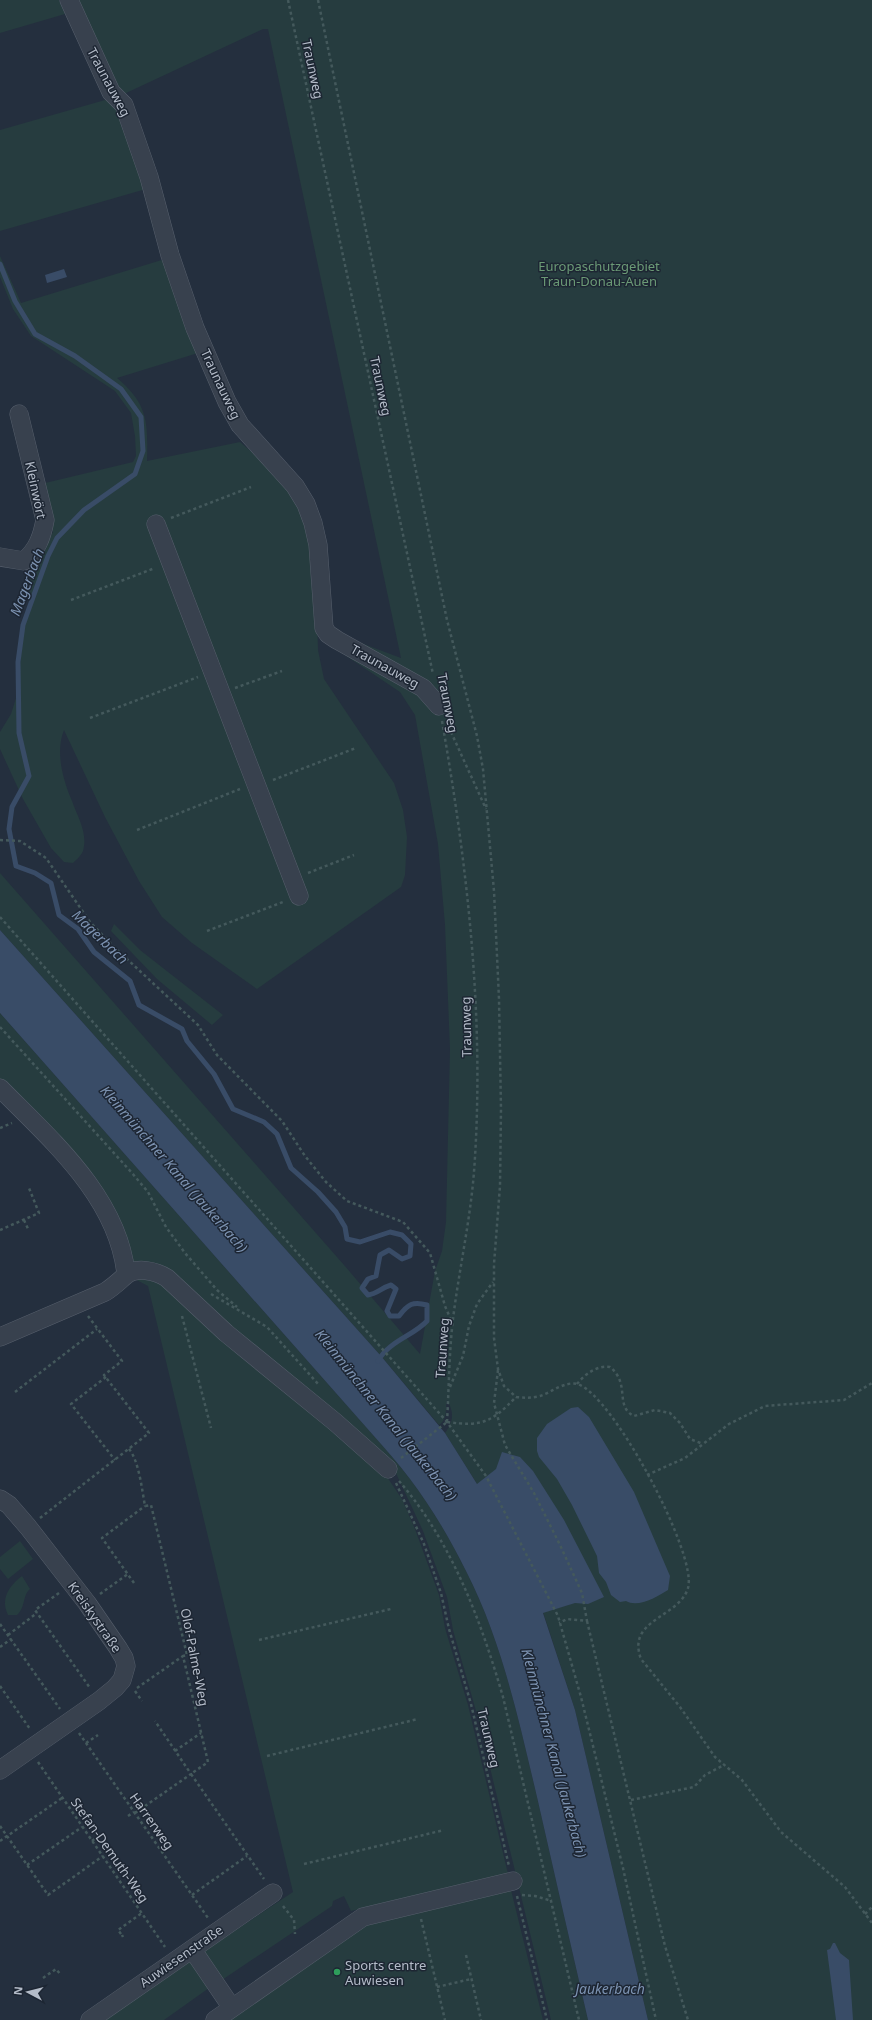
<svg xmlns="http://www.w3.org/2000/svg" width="872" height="2020" font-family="'Noto Sans',sans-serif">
<rect width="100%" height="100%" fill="#242f3e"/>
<path fill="#263c3f" d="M 0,0 L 59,0 L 65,14 L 0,33 Z
M 78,0 L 872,0 L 872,2020 L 648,2020 L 575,1710 L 543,1612 L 568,1605 L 477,1484 L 445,1433 C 454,1421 454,1412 447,1400 C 445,1409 448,1419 439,1425 L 381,1356 L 0,930 L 0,873 L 344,1265 L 420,1354 L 435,1271 L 442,1251 L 446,1222 L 450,1049 L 445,925 L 438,844 L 415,715 L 400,692 L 333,647 L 361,643 L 401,658 L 268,29 L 263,29 L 124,94 L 121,91 L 86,21 Z
M 105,100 L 117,104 L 146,189 L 0,231 L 0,130 Z
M 0,256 L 21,303 L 165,259 L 198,353 L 117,378 C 148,404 148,422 147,461 L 240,442 L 276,473 L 290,489 L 308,525 L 317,620 L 318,650 L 324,679 L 394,783 L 403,810 L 407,837 L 405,875 L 401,887 L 257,989 L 192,943 L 162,917 L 139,881 L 105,817 L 64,730 C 55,752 63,780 72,801 C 78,818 88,833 83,851 C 81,856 76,860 73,863 L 64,862 L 51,848 L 23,799 L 0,749 L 0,732 L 11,714 L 17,695 L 24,626 L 30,609 L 28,582 L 53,532 L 41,484 L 133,462 L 136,456 L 135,436 L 131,413 L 115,391 L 31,336 L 13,309 L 0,277 Z
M 114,924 L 140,950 L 223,1015 L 212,1025 L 157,979 L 111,931 Z
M 0,1013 L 373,1435 C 386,1450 399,1464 410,1479 C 432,1508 450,1539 466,1571 C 502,1641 519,1721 537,1797 C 554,1872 571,1946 588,2020 L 551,2020 L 478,1718 L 453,1630 L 447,1597 L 423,1531 L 395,1471 L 195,1300 L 135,1270 L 121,1235 L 0,1083 Z
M 148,1273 L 385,1474 L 402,1499 L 415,1529 L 439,1595 L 445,1628 L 468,1705 L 508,1874 L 351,1911 L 344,1896 L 333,1901 L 332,1906 L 219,1982 L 200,1954 L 293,1892 L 148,1286 L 131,1277 Z
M 20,1541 L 33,1559 L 8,1579 L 0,1569 L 0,1557 Z
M 22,1576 L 30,1589 C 22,1596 26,1607 17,1615 L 8,1615 C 0,1599 9,1586 22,1576 Z
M 511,1890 L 543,2020 L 228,2020 L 365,1925 Z
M 190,1960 L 209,1988 L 164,2020 L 103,2020 Z"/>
<path fill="#394c67" d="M 64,269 L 67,277 L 47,283 L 45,275 Z
M 0,930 L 381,1356 L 445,1433 L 477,1484 L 496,1469 L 502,1452 L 520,1457 L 533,1471 L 564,1520 L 604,1597 L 588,1604 L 575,1603 L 543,1613 L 575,1710 L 648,2020 L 588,2020 C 571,1946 554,1872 537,1797 C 519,1721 502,1641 466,1571 C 450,1539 432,1508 410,1479 C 399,1464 386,1450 373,1435 L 0,1013 Z
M 578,1407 L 589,1417 L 634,1492 L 670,1576 L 668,1590 C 657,1597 638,1608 626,1601 L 620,1602 L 611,1595 L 606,1582 L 599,1573 L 597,1556 L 572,1505 L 557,1479 L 539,1457 L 537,1451 L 537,1438 L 547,1424 L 571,1408 Z
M 833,1943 L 835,1943 L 840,1953 L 849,1960 L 853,2020 L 836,2020 L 827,1950 L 830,1949 Z"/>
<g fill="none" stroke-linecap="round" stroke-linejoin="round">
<path stroke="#394c67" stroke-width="5" d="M 0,264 L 15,301 L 35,334 L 75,356 L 121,389 L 141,417 L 143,451 L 135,474 L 84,510 L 57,538 L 48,556 L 23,625 L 18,662 L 19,733 L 29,776 L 12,807 L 9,829 L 16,866 L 35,873 L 51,883 L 59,915 L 78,929 L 94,952 L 130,981 L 139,1005 L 182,1029 L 187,1041 L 214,1074 L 233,1109 L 264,1122 L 277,1134 L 291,1168 L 318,1192 L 336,1212 L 345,1227 L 347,1239 L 360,1242 L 390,1232 L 402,1235 L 411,1244 L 410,1256 L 402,1259 L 389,1250 L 380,1255 L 376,1276 L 368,1279 L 362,1288 L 368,1295 C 377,1294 381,1288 391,1285 L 396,1289 L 387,1311 L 390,1316 L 399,1316 C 408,1304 413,1301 427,1305 L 427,1321 C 413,1336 389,1341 378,1361"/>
<defs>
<path id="minor" d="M 69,0 L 111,92 L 124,105 L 149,177 L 170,255 L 195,328 L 227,402 L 240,425 L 295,486 L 306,504 L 313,523 L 318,545 L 324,628 L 328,634 L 337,640 L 423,688 L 439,706
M 156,524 L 299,896
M 0,557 L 24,561 C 37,550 42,537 45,520 L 19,414
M 0,1088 C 51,1140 118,1197 126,1274
M 0,1337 L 105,1292 C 113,1287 118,1282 125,1276 C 136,1266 156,1271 167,1278 L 226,1333 L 335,1422 L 388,1469
M 0,1499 L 9,1505 L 28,1527 L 87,1603 L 118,1648 L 124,1658 L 126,1666 L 122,1680 L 115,1688 L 99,1701 L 0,1770
M 192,1949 L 232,2008
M 90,2020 L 273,1893
M 215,2020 L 363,1917 L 513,1881"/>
</defs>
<use href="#minor" stroke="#565f6c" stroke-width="19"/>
<path stroke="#44595c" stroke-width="2.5" stroke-dasharray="3 3" stroke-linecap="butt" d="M 288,0 L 433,674
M 318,0 L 447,620 L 477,736 L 483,769 L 494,891 L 499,999 L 501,1109 L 500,1186 L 494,1264 L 494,1338 L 498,1369 L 504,1386 L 516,1397 C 525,1398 532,1398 540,1396 C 552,1392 565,1381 577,1384 C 612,1393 698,1555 688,1588 C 679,1618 626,1619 641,1659 L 680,1707 L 715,1757 L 742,1780 L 781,1832 L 845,1887 L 872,1923
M 171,518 L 251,487
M 71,600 L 155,568
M 235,688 L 282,671
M 90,718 L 198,677
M 442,721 C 468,870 485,1021 474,1172 C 470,1222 459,1270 453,1319 C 449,1353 449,1388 447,1422
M 446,721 L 486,809
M 273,780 L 356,748
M 137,830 L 240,789
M 0,840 L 20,841 L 46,858 L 90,922 L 113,946 L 198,1025 L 217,1055 L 282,1121 L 305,1156 L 326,1182 L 347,1201 L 403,1222 L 430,1253 L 445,1306 L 452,1322
M 308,873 L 354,855
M 0,917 L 447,1422 L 486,1476 L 558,1616 L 581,1697 L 623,1868 L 656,2020
M 207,931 L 283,902
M 0,1027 L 132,1173 L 148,1192 L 166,1227 L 185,1253 L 217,1290 L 237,1307
M 0,1128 L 12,1123
M 24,1220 L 29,1231
M 0,1230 L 39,1213 L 29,1188
M 211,1294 L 267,1327 L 319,1385
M 182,1316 L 211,1428
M 498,1370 L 494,1403 L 505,1445 L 534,1493 L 560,1545 L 582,1593 L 587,1621 L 567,1619 L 559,1623
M 106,1377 L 71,1404 L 115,1460
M 577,1384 C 585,1374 597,1365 610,1367 C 631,1384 614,1406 634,1416 L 655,1410 L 670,1413 L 680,1423 L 690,1439 L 703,1444
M 450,1387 L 463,1356 L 469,1326 L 477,1304 L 493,1282
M 15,1392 L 97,1329
M 447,1422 C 482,1427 492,1422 516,1397
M 129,1449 C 139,1461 142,1490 145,1506 L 151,1505 L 187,1655 L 183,1656 L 208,1762 L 191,1774 L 264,1879
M 401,1458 L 447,1422
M 647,1475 L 685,1458 L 729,1424 L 765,1406 L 844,1400 L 872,1383
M 399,1481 C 452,1542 481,1621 503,1697 L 579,2020
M 396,1483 L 424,1544 L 441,1593 L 449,1629 L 471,1704 L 509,1866
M 40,1518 L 149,1433 L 104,1375 L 122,1361 L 88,1316
M 134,1583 L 102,1538 L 145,1506
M 59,1593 L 35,1610 L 90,1688
M 100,1594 L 128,1574
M 587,1621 L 665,1946 L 688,2020
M 0,1624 L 60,1709
M 8,1635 L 37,1613
M 259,1640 L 391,1609
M 0,1647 L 11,1639
M 0,1686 L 30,1729
M 137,1688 L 183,1656
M 135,1691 L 142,1701
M 79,1733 L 208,1918
M 86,1743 L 98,1735
M 175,1751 L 201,1733
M 267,1756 L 418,1719
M 38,1762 L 165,1947
M 631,1800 L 694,1787 L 705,1775 L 724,1765
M 135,1813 L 191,1774 L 155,1721
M 128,1816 L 134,1812
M 0,1826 L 48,1895 L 103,1856
M 0,1841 L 62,1798
M 92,1841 L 97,1837
M 304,1864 L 444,1830
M 27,1865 L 82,1827
M 192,1895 L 247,1856
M 522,1895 L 535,1896 L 552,1901
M 517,1896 L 547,2020
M 283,1906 L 294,1920 L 295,1934
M 865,1914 L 872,1907
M 421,1919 L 445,2020
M 121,1934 L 118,1930 L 142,1913
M 122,1935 L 123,1937
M 466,1955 L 481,2020
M 43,1978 L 56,1969 L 61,1975
M 437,1987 L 471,1979"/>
<use href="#minor" stroke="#38414e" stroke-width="18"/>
</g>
<circle fill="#2e9e5b" stroke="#1d2633" stroke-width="1.5" cx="337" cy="1972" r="4"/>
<g text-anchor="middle" stroke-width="3" stroke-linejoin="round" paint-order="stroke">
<g font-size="13" fill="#b4bcc9" stroke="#1d2633">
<text transform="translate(313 69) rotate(78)" y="5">Traunweg</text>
<text transform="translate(109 82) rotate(62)" y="5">Traunauweg</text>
<text transform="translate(221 384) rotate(65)" y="5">Traunauweg</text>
<text transform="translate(381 386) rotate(78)" y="5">Traunweg</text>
<text transform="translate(36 490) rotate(78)" y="5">Kleinwört</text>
<text transform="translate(385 666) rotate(29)" y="5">Traunauweg</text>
<text transform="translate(448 703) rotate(79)" y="5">Traunweg</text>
<text transform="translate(466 1027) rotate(-91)" y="5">Traunweg</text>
<text transform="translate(442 1348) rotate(-86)" y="5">Traunweg</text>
<text transform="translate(95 1617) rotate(55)" y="5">Kreiskystraße</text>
<text transform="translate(195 1657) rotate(79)" y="5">Olof-Palme-Weg</text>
<text transform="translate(489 1738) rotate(77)" y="5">Traunweg</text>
<text transform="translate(152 1821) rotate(55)" y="5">Harrerweg</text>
<text transform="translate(110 1850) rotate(55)" y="5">Stefan-Demuth-Weg</text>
<text transform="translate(181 1956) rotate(-35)" y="5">Auwiesenstraße</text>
</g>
<g font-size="13" fill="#6b9a76" stroke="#1d2633">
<text x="599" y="271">Europaschutzgebiet<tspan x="599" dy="15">Traun-Donau-Auen</tspan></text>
</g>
<g font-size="13" fill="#b4bcc9" stroke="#1d2633" text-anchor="start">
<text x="345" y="1970">Sports centre<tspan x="345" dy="15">Auwiesen</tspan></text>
</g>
<g font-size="14" font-style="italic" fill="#7c92b1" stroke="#1d2633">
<text transform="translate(27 582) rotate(-69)" y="5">Magerbach</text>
<text transform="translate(100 937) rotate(44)" y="5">Magerbach</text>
<text transform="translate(174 1169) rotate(49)" y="5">Kleinmünchner Kanal (Jaukerbach)</text>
<text transform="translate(386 1415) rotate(51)" y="5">Kleinmünchner Kanal (Jaukerbach)</text>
<text transform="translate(554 1753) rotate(75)" y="5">Kleinmünchner Kanal (Jaukerbach)</text>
<text x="610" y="1994">Jaukerbach</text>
</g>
</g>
<g transform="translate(28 1992) rotate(277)" stroke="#1d2633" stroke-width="3" paint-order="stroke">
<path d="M0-3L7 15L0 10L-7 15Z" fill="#b4bcc9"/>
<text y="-6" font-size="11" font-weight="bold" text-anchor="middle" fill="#b4bcc9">N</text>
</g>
</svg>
